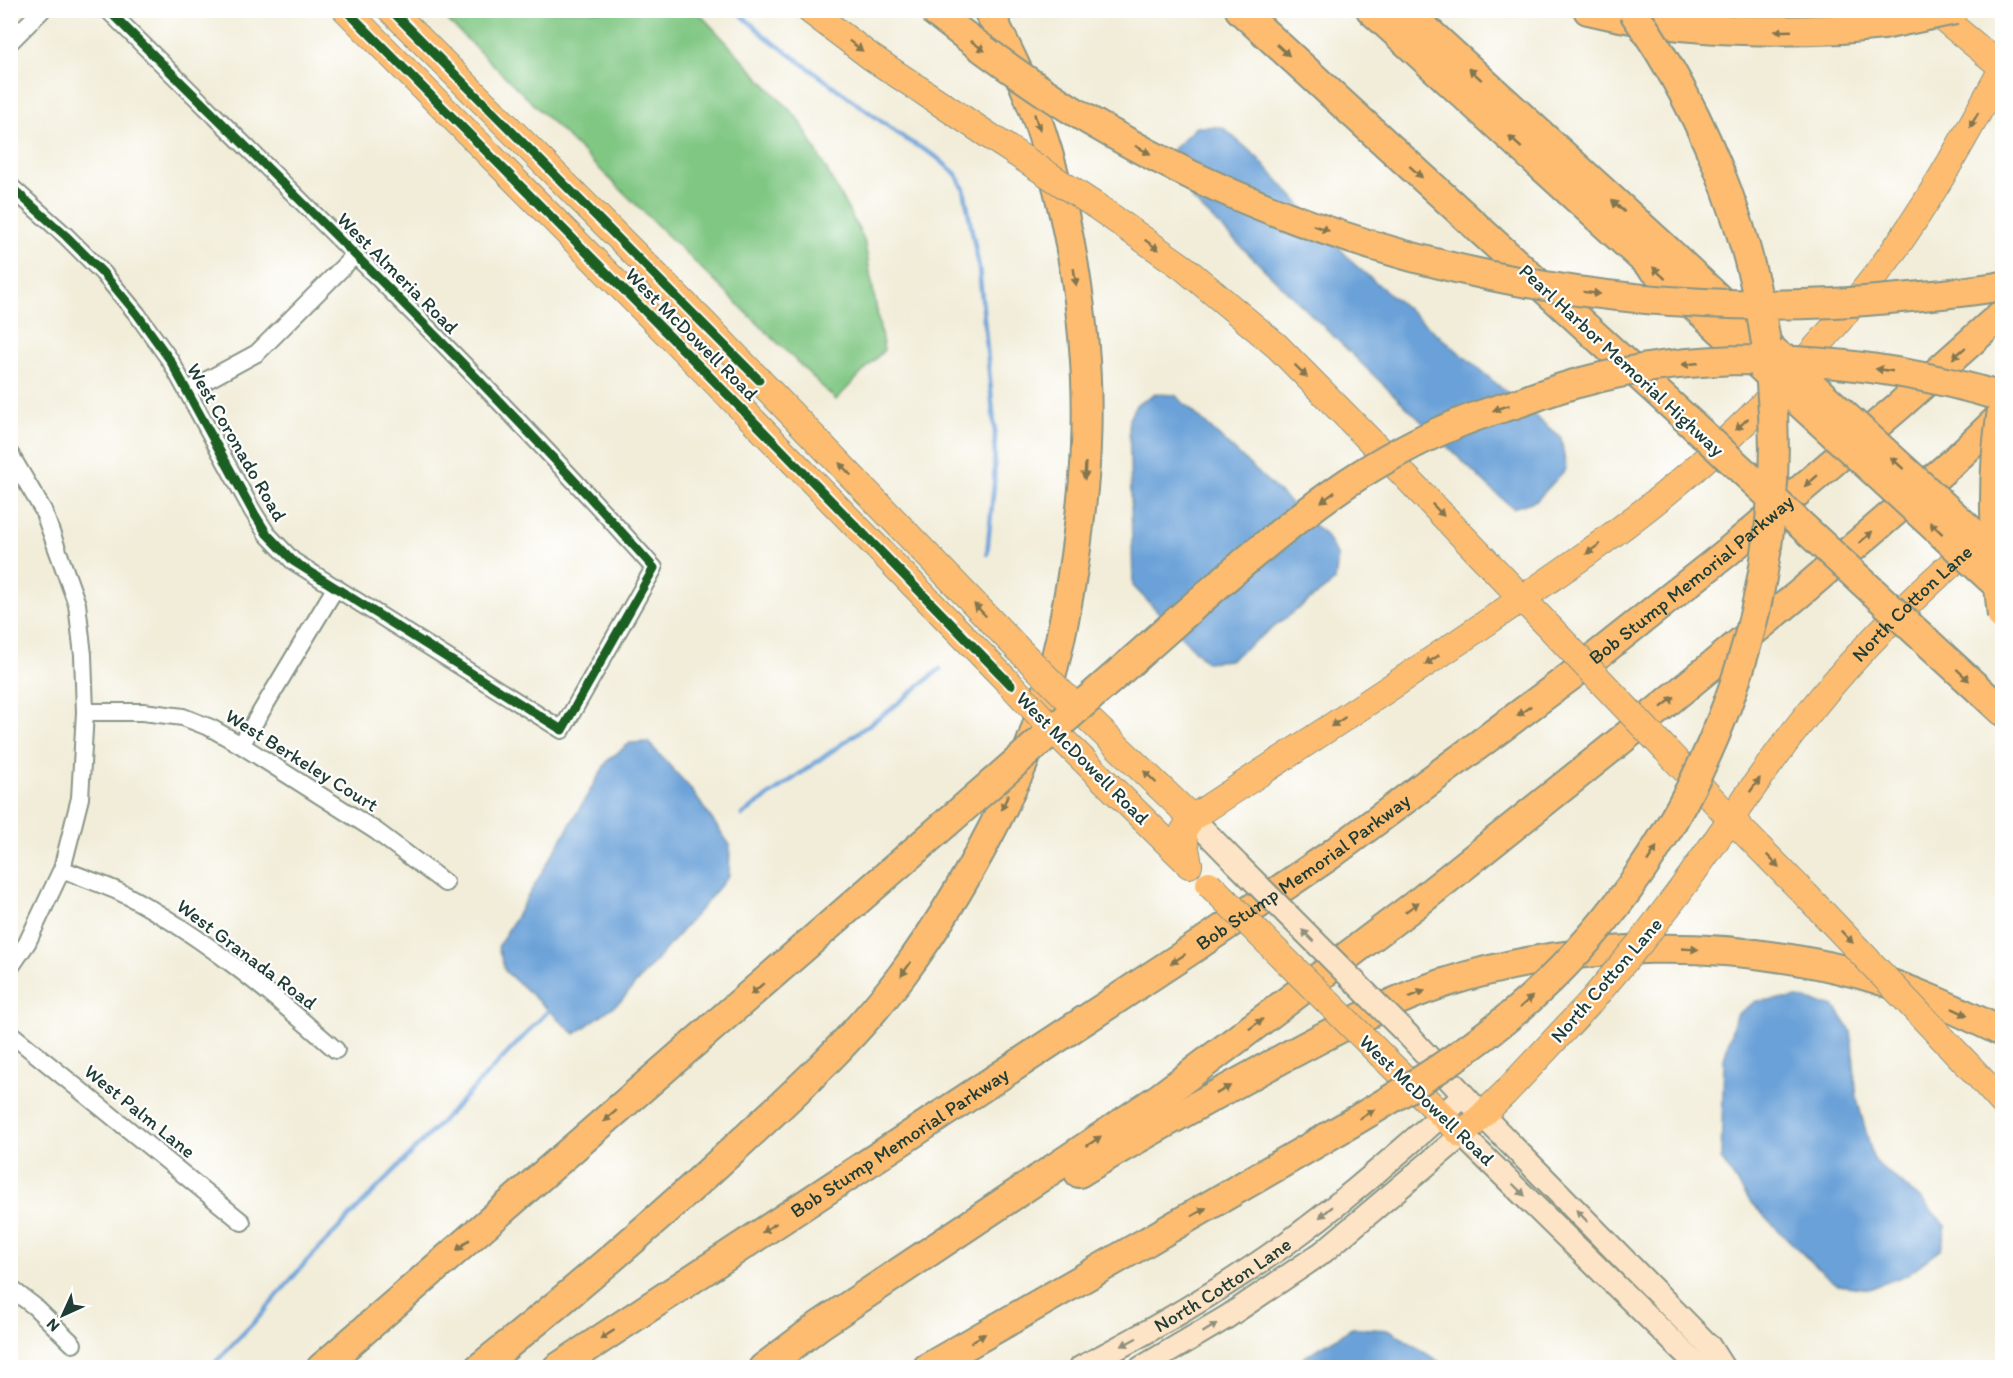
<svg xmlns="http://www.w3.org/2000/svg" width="2013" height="1378" font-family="Itim,sans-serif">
<rect width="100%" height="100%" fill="#fff"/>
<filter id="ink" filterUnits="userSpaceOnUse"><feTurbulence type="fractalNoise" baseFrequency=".0167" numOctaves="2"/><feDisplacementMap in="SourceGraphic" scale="12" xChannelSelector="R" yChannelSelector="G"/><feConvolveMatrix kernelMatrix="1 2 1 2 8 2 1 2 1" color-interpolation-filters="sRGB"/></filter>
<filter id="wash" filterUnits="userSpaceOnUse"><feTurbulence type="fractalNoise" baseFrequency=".008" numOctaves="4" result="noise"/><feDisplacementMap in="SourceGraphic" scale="24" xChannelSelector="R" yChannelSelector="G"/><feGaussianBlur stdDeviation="1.35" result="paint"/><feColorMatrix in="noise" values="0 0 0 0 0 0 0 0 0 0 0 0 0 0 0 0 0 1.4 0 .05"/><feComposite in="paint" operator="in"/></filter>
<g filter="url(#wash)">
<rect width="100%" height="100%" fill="#f2edd9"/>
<path fill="#80c783" stroke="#50825c" stroke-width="1.5" d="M 438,11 L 697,11 L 800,121 L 864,239 L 884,350 L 836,400 Z"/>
<path fill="#6ba1d8" stroke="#456f86" stroke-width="1.5" d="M 1196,127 L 1222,127 L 1257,157 L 1354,264 L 1561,438 L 1566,469 L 1537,500 L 1513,508 L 1491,489 L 1194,201 L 1172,169 L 1173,149 Z
M 1154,394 L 1175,395 L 1326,536 L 1338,557 L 1335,581 L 1230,660 L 1206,662 L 1133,586 L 1129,419 L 1136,405 Z
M 648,742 L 690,788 L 730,845 L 729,876 L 621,1001 L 575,1034 L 505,971 L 498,947 L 608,760 L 630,743 Z
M 1798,998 L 1835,1007 L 1851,1031 L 1857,1099 L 1874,1161 L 1920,1198 L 1946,1226 L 1941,1249 L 1906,1275 L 1869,1289 L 1838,1285 L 1816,1267 L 1752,1204 L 1721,1159 L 1724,1059 L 1736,1015 L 1756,1001 Z
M 1352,1328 L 1390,1330 L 1447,1367 L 1288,1367 Z"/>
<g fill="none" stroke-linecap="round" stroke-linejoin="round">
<path stroke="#6ba1d8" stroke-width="4.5" d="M 736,10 L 766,37 L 803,64 L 907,140 L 935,156 L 956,174 L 964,189 L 979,268 L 995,433 L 994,484 L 987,554
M 742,815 L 891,709 L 940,669
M 210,1368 L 259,1317 L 305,1263 L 553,1006"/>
</g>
</g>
<g filter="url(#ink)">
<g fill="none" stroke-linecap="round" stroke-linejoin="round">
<defs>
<path id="minor" d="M 10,42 L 42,10
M 10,186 L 66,236 L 103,273 L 137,314 L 170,360 L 252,510 L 267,534 L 293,561 L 562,730 L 654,568 C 481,374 293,194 108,10
M 187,391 L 257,353 L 355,255
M 10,454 L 43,510 L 77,604 L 83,655 L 85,712 L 80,798 L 62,869 L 27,943 L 10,968
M 85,712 L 143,712 L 183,717 L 211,728 L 241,745 L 376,831 L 445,883
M 241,745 L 336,587
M 62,869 C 83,878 106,885 126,895 C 203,936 271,993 336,1050
M 10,1033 L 242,1222
M 10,1288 L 34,1306 L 73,1344"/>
<g id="secondary">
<path d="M 1192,818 L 1237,864"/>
<path d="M 1409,1036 L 1483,1116 L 1709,1346 L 1723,1368"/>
<path id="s1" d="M 1080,1368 C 1151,1331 1220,1291 1284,1245 C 1347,1200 1406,1146 1464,1096"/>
<path d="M 1141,1368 L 1227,1317 L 1323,1252 L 1462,1135 L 1693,1361 L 1702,1368"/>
</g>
<g id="primary">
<path d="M 346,10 L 732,399 L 1011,685"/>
<path d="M 391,10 L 702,321 L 1021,652"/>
<path d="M 809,10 L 871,57 L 1000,143"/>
<path d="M 1933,10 L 2002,67"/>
<path d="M 1096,206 L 1184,268 L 1277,346 L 1407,478 L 1557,635"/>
<path d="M 1072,703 L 1192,818"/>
<path d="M 1061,738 L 1189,864"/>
<path d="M 1666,750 L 1731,819 L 1806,895"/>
<path d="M 1189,865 L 1183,832 L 1192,818 C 1292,752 1393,687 1492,619 C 1551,579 1610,539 1665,494 C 1740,433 1814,355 1872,280 C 1923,214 1963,141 2002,69"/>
<path id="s2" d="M 1679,892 C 1722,834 1761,772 1807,715 C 1858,651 1916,593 1979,540"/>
<path d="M 1382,1056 L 1462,1135 L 1505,1093 L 1593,999"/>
<path d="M 1971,1068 L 2002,1102"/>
</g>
<g id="motorway">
<path d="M 1240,10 L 1693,425"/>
<path d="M 1371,10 L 1764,370"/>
<path d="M 1405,10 L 1662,245 L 1776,353"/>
<path d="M 1588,10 C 1671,31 1756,33 1841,29"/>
<path d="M 1923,638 L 2002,711"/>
<path d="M 1079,1173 C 1147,1132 1217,1094 1287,1056 C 1338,1029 1389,1001 1444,983 C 1579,940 1724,938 1860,974 C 1910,988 1957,1010 2002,1032"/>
<path d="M 321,1368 L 801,950"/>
<path d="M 479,1368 C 567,1298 652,1225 735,1148 C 794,1094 854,1039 902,975 C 942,921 976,863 1005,803 C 1011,788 1019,774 1025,759 C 1050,694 1065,625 1075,556 C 1080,519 1085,482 1086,445 C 1091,333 1068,194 1026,90 C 1015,63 1001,37 988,10"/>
<path id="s3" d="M 557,1368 L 1191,950 L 1329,856 L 1571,676 L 1725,554 L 1899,406 L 2002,314"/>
<path d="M 763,1368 L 820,1325 L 1159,1098 L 1420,901 L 1614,746 L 1799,594 L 1954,461 L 2002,415"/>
<path d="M 927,1368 L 1148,1241"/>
</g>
</defs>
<use href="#minor" stroke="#889586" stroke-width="20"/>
<use href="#secondary" stroke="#889586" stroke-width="26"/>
<use href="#primary" stroke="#889586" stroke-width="28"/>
<use href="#motorway" stroke="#889586" stroke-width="32"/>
<use href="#minor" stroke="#fff" stroke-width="16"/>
<use href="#secondary" stroke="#fee4c6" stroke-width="22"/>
<use href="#primary" stroke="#fdbc70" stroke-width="26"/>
<use href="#motorway" stroke="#fdbc70" stroke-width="28"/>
<defs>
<path id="secondary-bridge" d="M 1237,864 L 1409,1036"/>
<path id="primary-bridge" d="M 1000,143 L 1096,206
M 1557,635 L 1666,750
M 1021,652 L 1072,703
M 1011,685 L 1061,738
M 1209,884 L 1382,1056
M 1806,895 L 1971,1068
M 1593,999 L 1640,943 L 1679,892"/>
<path id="motorway-bridge" d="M 932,10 C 989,55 1048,98 1111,133 C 1348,268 1629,325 1900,298 C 1934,295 1969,292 2002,286
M 1841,29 L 1883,25 L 1955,10
M 1780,356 L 2002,559
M 1764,370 L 1994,582
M 2002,410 C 1991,477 1994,548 2002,616
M 1693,425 L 1923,638
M 801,950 C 909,856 1016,761 1125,667 C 1197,604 1268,537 1347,483 C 1379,462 1416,441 1452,426 C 1473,416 1496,410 1518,403 C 1538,396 1558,388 1578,383 C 1712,345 1871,357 2002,397
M 1148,1241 C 1206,1207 1264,1174 1322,1140 C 1403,1093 1482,1046 1549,981 C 1706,828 1791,602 1771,384 C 1759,251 1709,119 1632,10"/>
</defs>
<use href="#secondary-bridge" stroke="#889586" stroke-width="26" stroke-linecap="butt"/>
<use href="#primary-bridge" stroke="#889586" stroke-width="28" stroke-linecap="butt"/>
<use href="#motorway-bridge" stroke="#889586" stroke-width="32" stroke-linecap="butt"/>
<use href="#secondary-bridge" stroke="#fee4c6" stroke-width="22"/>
<use href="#primary-bridge" stroke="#fdbc70" stroke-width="26"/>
<use href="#motorway-bridge" stroke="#fdbc70" stroke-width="28"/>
<defs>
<path id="cycleway" d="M 346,10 L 732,399 L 1011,685
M 391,10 L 759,380
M 10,186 L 66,236 L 103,273 L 137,314 L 170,360 L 252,510 L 267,534 L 293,561 L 562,730 L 654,568 C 481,374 293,194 108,10"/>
</defs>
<use href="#cycleway" stroke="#fff" stroke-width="13"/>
<use href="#cycleway" stroke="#1b5e20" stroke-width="9"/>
</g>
<defs><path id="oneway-solid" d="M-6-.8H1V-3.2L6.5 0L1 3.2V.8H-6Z" transform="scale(1.5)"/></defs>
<g fill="#83764f">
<use href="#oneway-solid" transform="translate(1783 31) rotate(178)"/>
<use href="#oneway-solid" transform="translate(856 46) rotate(37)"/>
<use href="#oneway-solid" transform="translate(978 46) rotate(36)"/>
<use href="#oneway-solid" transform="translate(1283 50) rotate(42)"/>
<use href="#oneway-solid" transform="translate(1475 74) rotate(-138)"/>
<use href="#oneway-solid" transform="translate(1974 120) rotate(120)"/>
<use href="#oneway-solid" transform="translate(1037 122) rotate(72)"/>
<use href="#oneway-solid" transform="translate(1515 142) rotate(-138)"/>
<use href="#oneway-solid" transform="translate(1143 150) rotate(28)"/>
<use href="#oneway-solid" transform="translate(1416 172) rotate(42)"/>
<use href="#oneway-solid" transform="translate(1618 206) rotate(-138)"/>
<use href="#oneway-solid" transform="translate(1321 228) rotate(19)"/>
<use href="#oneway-solid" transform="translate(1152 245) rotate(35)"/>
<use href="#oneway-solid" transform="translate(1659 273) rotate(-137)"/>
<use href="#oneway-solid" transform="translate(1075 277) rotate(81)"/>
<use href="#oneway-solid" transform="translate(1592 293) rotate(7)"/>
<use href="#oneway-solid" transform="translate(1959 353) rotate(139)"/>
<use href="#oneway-solid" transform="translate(1690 364) rotate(174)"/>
<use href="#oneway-solid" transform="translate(1884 370) rotate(-172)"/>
<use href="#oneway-solid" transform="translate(1301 371) rotate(45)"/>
<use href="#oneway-solid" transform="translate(1501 408) rotate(162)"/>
<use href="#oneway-solid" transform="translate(1742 424) rotate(137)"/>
<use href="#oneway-solid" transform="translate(1897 463) rotate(-138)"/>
<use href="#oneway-solid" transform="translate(845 469) rotate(-134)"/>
<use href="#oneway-solid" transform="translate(1085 471) rotate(93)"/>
<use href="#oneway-solid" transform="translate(1811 481) rotate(140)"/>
<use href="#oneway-solid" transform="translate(1328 497) rotate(144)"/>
<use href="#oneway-solid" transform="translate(1438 510) rotate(46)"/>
<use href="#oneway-solid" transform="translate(1936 528) rotate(-137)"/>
<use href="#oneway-solid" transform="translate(1866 537) rotate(-41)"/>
<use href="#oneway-solid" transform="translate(1593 549) rotate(144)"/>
<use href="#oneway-solid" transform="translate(980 610) rotate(-134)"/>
<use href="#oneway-solid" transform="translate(1432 660) rotate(146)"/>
<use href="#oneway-solid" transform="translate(1963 675) rotate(43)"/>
<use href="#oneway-solid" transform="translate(1668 702) rotate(-39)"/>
<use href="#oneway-solid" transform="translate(1524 711) rotate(144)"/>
<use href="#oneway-solid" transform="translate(1338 722) rotate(147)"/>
<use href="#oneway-solid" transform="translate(1150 777) rotate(-136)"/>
<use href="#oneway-solid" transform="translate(1755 785) rotate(-54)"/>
<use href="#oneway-solid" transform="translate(1005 802) rotate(115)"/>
<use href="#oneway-solid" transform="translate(1652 854) rotate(-57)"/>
<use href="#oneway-solid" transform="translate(1773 861) rotate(45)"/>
<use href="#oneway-solid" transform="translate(1412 907) rotate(-37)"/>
<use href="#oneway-solid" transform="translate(1847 937) rotate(46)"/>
<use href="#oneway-solid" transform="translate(1690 949) rotate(3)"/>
<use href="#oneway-solid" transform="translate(1178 959) rotate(147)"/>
<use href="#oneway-solid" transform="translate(906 969) rotate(125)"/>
<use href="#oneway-solid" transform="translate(757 989) rotate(139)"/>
<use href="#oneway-solid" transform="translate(1417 994) rotate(-22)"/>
<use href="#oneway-solid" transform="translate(1526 1002) rotate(-42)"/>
<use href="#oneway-solid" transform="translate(1960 1012) rotate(25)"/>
<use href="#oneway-solid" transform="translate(1256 1024) rotate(-37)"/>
<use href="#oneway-solid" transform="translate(1223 1090) rotate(-29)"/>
<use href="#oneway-solid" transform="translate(1367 1114) rotate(-31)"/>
<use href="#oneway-solid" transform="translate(610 1116) rotate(139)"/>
<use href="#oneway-solid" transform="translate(1094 1141) rotate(-34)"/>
<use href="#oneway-solid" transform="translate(1199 1212) rotate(-30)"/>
<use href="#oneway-solid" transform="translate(769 1228) rotate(147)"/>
<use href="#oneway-solid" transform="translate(463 1245) rotate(140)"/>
<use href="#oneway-solid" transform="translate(607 1335) rotate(147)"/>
<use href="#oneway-solid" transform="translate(978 1338) rotate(-30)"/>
</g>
<g fill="#8e907d">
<use href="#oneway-solid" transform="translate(1308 936) rotate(-135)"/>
<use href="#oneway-solid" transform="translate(1519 1190) rotate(44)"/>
<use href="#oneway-solid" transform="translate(1326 1212) rotate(140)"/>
<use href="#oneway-solid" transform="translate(1582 1216) rotate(-134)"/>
<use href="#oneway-solid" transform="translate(1210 1328) rotate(-32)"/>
<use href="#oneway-solid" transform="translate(1129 1342) rotate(152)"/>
</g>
</g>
<g text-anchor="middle" stroke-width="4.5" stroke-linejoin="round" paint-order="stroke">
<g font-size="20" fill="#1f3d34" stroke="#fff">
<text transform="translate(398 273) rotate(45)" y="7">West Almeria Road</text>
<text transform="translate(692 334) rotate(45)" y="7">West McDowell Road</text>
<text transform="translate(1622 360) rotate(43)" y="7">Pearl Harbor Memorial Highway</text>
<text transform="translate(237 442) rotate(60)" y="7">West Coronado Road</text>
<text dy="7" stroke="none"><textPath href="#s3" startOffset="1382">Bob Stump Memorial Parkway</textPath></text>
<text dy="7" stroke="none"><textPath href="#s2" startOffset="372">North Cotton Lane</textPath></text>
<text transform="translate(1083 758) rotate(45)" y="7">West McDowell Road</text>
<text transform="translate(302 760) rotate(32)" y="7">West Berkeley Court</text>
<text dy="7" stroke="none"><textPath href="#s3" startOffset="896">Bob Stump Memorial Parkway</textPath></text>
<text transform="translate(247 954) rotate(37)" y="7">West Granada Road</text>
<text transform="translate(1606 980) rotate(-49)" y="7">North Cotton Lane</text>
<text transform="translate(1427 1100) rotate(44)" y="7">West McDowell Road</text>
<text transform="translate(140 1111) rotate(39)" y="7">West Palm Lane</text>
<text dy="7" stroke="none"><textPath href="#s3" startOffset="410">Bob Stump Memorial Parkway</textPath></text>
<text dy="7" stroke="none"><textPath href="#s1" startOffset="165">North Cotton Lane</textPath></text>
</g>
</g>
<rect width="2013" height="1378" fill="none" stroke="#fff" stroke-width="36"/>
<g transform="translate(63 1315) rotate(225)" stroke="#ffffff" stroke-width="4.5" paint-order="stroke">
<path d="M0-4.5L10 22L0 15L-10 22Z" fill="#1f3d34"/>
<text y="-9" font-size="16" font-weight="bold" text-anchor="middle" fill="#1f3d34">N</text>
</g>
</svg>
